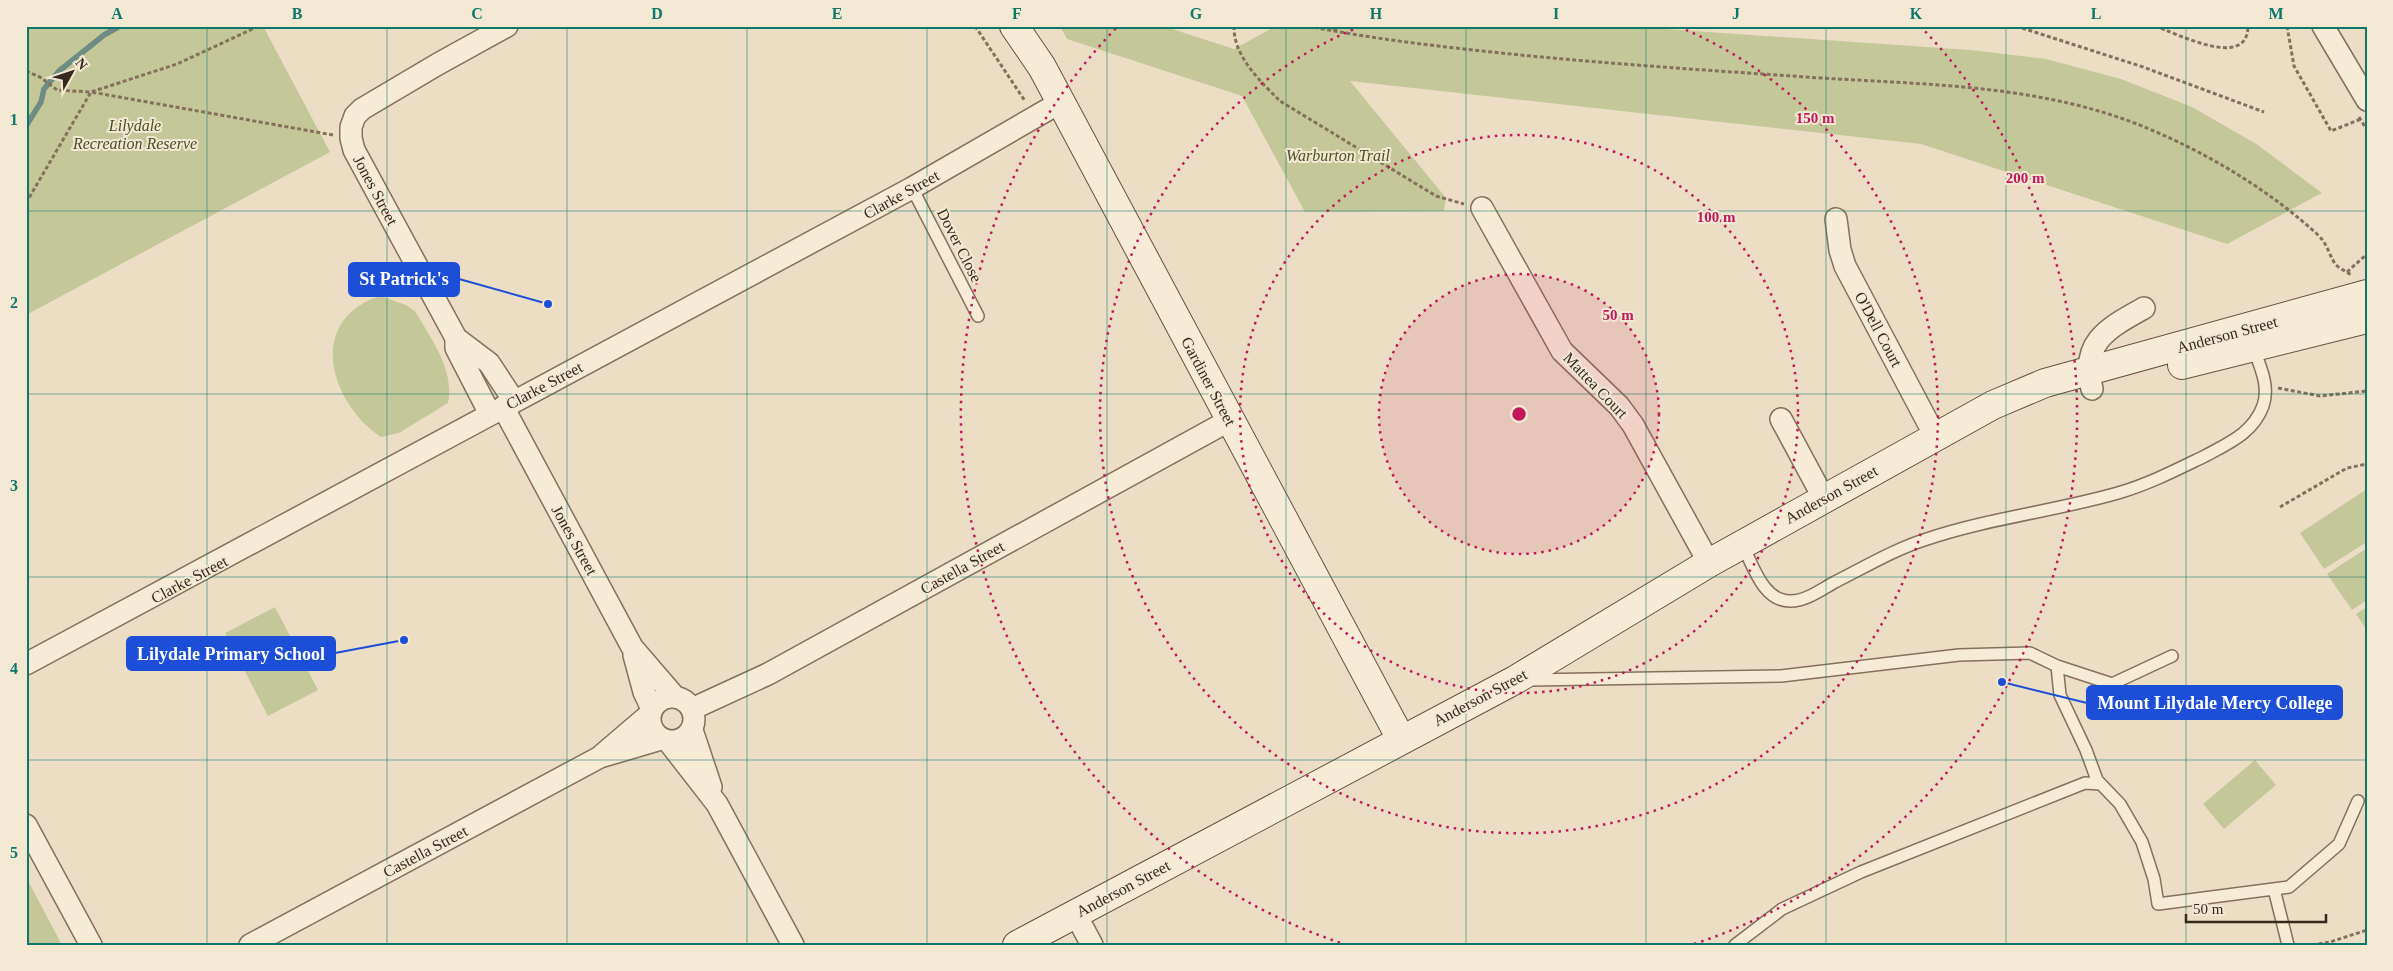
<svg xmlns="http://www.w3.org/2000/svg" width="2393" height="971" font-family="Georgia,serif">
<rect width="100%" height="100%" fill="#ebdec4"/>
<path fill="#c4c898" d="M 26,26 L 263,26 L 330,152 L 26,315 Z
M 1060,26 L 1163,26 L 1234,49 L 1276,26 L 1622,26 L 1970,50 L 2046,59 L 2121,79 L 2192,107 L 2258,145 L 2322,193 L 2227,244 L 1921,144 L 1350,81 L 1446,198 L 1444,211 L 1305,212 L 1242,96 L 1067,39 Z
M 380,296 L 406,305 L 415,311 C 431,339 455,370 448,403 L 399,433 L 381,437 C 329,402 306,320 380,296 Z
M 2367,489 L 2367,542 L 2324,569 L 2300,533 Z
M 2367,548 L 2367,600 L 2352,610 L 2327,574 Z
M 275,607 L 318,690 L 268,716 L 225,633 Z
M 2367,607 L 2367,630 L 2356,614 Z
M 2255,760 L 2276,785 L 2224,829 L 2203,804 Z
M 26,877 L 62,945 L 26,945 Z"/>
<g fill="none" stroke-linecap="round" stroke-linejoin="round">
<path stroke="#6d8c83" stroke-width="5.5" d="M 26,126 L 41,102 L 44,89 L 59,71 L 104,35 L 120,26"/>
<defs>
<path id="service" d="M 912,188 L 978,316
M 1742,544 C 1753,565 1763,602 1791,601 C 1806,601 1822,589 1835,582 C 1865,567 1895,549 1927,539 C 1990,518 2055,511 2118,493 C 2149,484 2176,470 2205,456 C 2229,443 2253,433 2263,406 C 2270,386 2260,366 2253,347
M 2057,666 L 2060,695 L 2086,750 L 2097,780 L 2120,804 L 2142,842 L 2154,879 L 2158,904 L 2289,887 L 2339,844 L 2358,801
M 1529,680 L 1781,676 L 1959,655 L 2030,653 L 2057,666 L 2112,684 L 2172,656
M 2274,889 L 2288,945
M 1735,945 L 1782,909 L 1861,872 L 2085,783 L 2100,784"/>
<path id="minor" d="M 507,26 L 438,64 L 362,109 L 355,116 L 351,127 L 351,138 L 354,150 L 456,338 L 489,363 L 514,401
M 2323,26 L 2367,100
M 1482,208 L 1562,351 L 1619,406 L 1633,425 L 1709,563
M 1836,219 L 1840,250 L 1845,266 L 1935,436
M 456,338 L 456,348 L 490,414
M 2092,389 C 2080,342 2108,328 2144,308
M 503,407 L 632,647 L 675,697
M 1781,419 L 1823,497
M 634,655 L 644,692 L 652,709
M 26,664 L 912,188 L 1061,102
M650 719a22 22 0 1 1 44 0a22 22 0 1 1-44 0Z
M 692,709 L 768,674 L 1230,420
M 692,730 L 711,787
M 668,741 L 717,804 L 793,945
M 602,755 L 650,714
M 26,825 L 91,945
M 1075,913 L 1092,945
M 250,945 L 600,757 L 661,739"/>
<path id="secondary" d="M 1014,26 L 1042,67 L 1401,739
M 2182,365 L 2367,319
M 1017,945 L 1515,680 L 1709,563 L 1993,405 L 2045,383 L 2367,294"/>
</defs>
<use href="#service" stroke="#84705b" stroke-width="14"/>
<use href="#minor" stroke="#84705b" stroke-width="24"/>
<use href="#secondary" stroke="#66513f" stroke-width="30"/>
<path stroke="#84705b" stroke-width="3" stroke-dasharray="4 2.5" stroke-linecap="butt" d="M 975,26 L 1025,101
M 1234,26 C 1233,56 1261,82 1280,101 L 1436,196 L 1464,204
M 1308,26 C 1363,37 1418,44 1473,50 C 1589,63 1705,70 1821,78 C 1934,85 2049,85 2154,131 C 2212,156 2270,191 2317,234 C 2327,243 2328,252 2334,262 C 2336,267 2346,271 2351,275
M 2016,26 L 2143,67 L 2264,112
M 2155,26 C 2176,33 2248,71 2248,26
M 2287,26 L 2294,66 L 2331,131 L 2361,119
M 1333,30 L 1342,26
M 26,71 L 40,77 L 57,90 L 91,92 L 177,64 L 259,26
M 2359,117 L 2367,130
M 26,203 L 91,92 L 333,135
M 2347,272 L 2367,254
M 2278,388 L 2320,396 L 2367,391
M 2280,507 L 2347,468 L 2367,464
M 2312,945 L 2330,942 L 2367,930"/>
<use href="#service" stroke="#f6ecd6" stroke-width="11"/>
<use href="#minor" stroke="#f6ecd6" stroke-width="21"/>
<use href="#secondary" stroke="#f6ecd6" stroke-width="28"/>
</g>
<path fill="none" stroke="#0f766e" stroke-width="1" stroke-opacity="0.55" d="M 207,26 L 207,945M 387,26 L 387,945M 567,26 L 567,945M 747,26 L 747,945M 927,26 L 927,945M 1107,26 L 1107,945M 1286,26 L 1286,945M 1466,26 L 1466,945M 1646,26 L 1646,945M 1826,26 L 1826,945M 2006,26 L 2006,945M 2186,26 L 2186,945M 26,211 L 2367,211M 26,394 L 2367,394M 26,577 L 2367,577M 26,760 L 2367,760"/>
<circle cx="1519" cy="414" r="140" fill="#c2185b" fill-opacity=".12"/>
<g fill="none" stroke="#c2185b" stroke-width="2.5" stroke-dasharray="2.5 5">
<circle cx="1519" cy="414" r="140"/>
<circle cx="1519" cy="414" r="279"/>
<path d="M1679 27A419 419 0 1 1 1359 27"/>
<path d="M1347 945A558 558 0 0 1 1118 26M1920 26A558 558 0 0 1 1691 945"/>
</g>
<g text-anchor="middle" stroke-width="4" stroke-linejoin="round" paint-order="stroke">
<g font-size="16" font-style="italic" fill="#475026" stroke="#f3e9d3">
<text x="135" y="131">Lilydale<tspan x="135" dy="18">Recreation Reserve</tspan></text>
<text x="1338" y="161">Warburton Trail</text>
</g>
<g font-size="16" fill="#35291f" stroke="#f3e9d3">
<text transform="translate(376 190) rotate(62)" y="6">Jones Street</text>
<text transform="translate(901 194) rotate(-29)" y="6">Clarke Street</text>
<text transform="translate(960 245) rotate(63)" y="6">Dover Close</text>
<text transform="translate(1879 329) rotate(62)" y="6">O'Dell Court</text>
<text transform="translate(2227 334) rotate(-15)" y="6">Anderson Street</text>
<text transform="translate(1209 381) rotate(62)" y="6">Gardiner Street</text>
<text transform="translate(544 385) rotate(-28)" y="6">Clarke Street</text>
<text transform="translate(1596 385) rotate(46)" y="6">Mattea Court</text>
<text transform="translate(1831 494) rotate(-29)" y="6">Anderson Street</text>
<text transform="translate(575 540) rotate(61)" y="6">Jones Street</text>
<text transform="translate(962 567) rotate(-29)" y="6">Castella Street</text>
<text transform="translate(189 579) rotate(-28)" y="6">Clarke Street</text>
<text transform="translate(1480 697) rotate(-28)" y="6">Anderson Street</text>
<text transform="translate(425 851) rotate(-28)" y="6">Castella Street</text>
<text transform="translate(1123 888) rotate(-28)" y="6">Anderson Street</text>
</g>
</g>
<circle cx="1519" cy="414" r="8" fill="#c2185b" stroke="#f3e9d3" stroke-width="2.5"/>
<g font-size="15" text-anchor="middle" font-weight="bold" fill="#c2185b" stroke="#f3e9d3" stroke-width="4" stroke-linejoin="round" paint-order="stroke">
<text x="1815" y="123">150 m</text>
<text x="2025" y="183">200 m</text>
<text x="1716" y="222">100 m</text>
<text x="1618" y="320">50 m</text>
</g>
<path fill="none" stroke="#1d4ed8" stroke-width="2" d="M548 304L459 279M404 640L335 653M2002 682L2087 703"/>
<g fill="#1d4ed8" stroke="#f3e9d3" stroke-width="2">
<circle cx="548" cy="304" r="5"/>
<circle cx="404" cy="640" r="5"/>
<circle cx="2002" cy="682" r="5"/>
</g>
<g fill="#1d4ed8" stroke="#1d4ed8" stroke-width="2">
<rect x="349" y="263" width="110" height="33" rx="5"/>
<rect x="127" y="637" width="208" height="33" rx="5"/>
<rect x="2087" y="686" width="255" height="33" rx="5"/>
</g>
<g font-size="18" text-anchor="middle" font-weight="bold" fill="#fff">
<text x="404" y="285">St Patrick's</text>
<text x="231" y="660">Lilydale Primary School</text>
<text x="2215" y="709">Mount Lilydale Mercy College</text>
</g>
<rect width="2393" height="971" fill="none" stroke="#f3e9d3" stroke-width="55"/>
<g transform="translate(72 72) rotate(50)" stroke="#f3e9d3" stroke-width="4" paint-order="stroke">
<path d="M0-4L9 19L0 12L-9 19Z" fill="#35291f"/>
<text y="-8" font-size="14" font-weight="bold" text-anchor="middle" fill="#35291f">N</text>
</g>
<path d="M2186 914v8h140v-8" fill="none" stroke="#35291f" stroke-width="2.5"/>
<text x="2193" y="914" font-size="15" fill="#35291f" stroke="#f3e9d3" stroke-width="4" paint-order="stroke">50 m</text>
<rect x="28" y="28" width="2338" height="916" fill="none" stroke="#0f766e" stroke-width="2"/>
<g font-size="16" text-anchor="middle" font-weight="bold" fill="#0f766e">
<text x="117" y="19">A</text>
<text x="297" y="19">B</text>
<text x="477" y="19">C</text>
<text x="657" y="19">D</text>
<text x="837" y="19">E</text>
<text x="1017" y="19">F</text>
<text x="1196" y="19">G</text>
<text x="1376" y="19">H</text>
<text x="1556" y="19">I</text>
<text x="1736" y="19">J</text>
<text x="1916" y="19">K</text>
<text x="2096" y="19">L</text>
<text x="2276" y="19">M</text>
<text x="14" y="125">1</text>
<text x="14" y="308">2</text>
<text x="14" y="491">3</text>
<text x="14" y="674">4</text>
<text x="14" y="858">5</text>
</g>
</svg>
